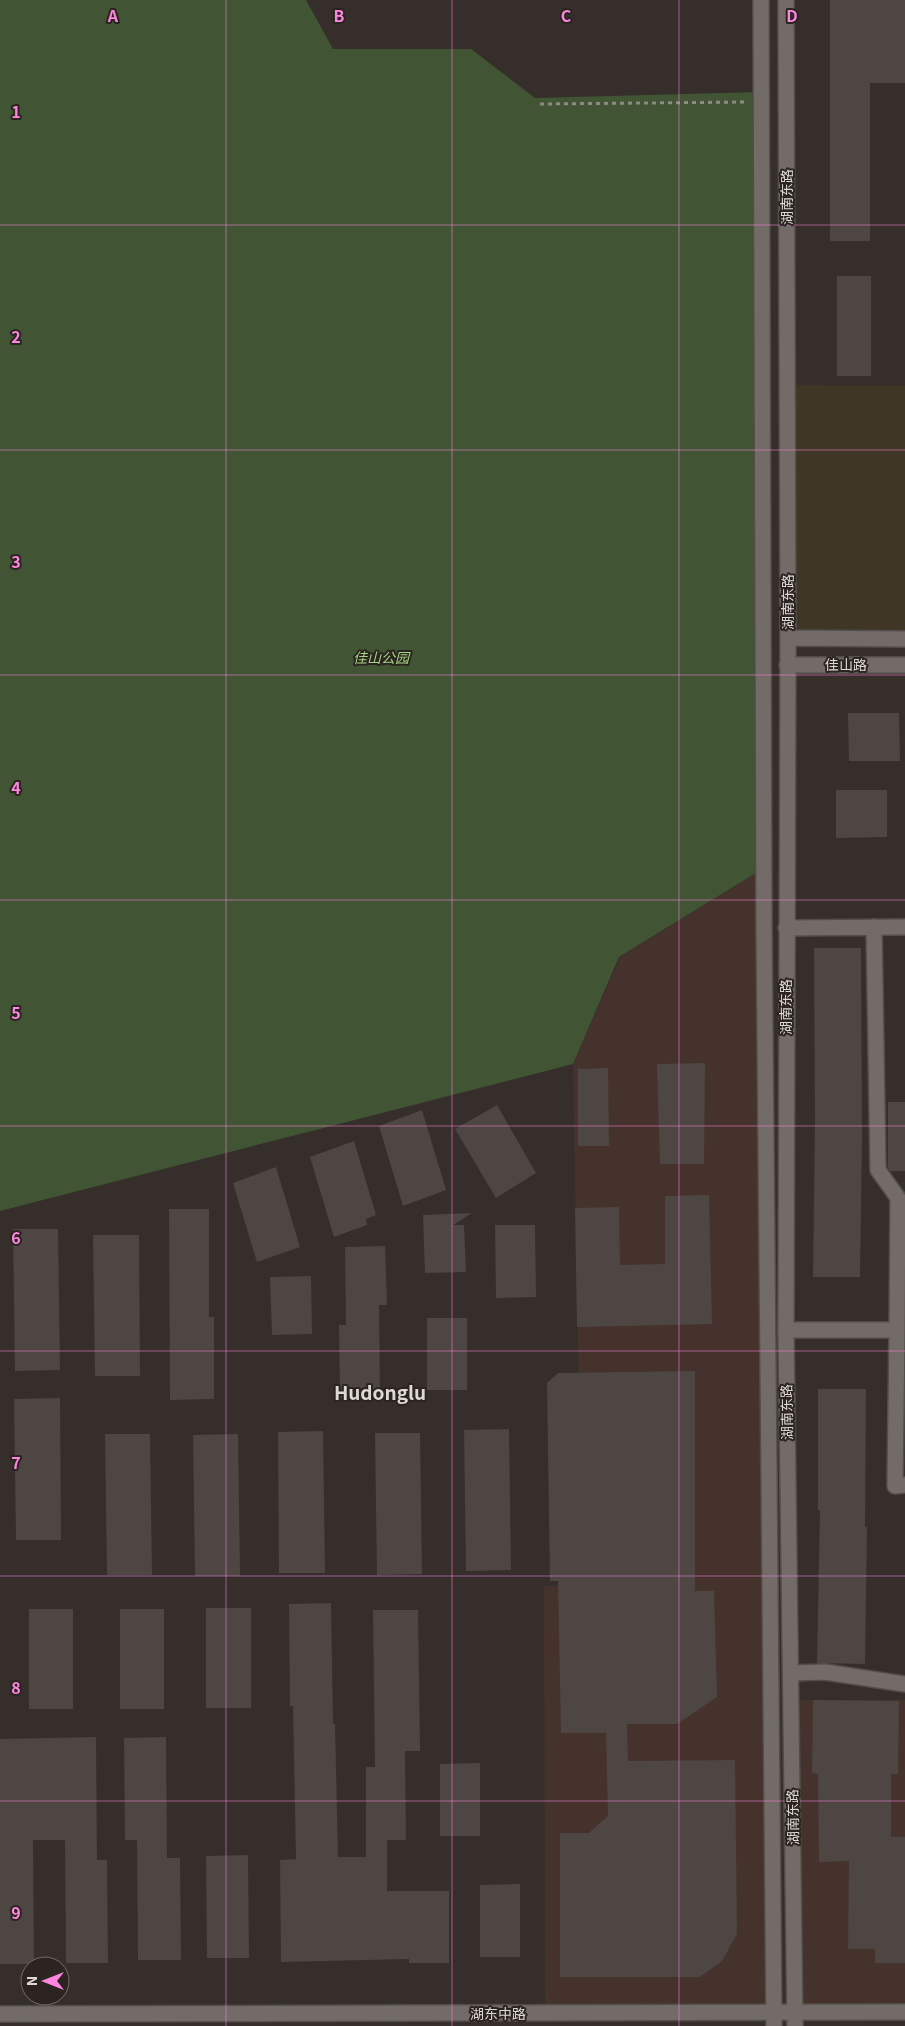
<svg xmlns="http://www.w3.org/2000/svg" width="905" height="2026" font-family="Georgia,'Noto Sans SC',serif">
<rect width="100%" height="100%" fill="#352e2a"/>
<path fill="#45322d" d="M 764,868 L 773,2013 L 545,2013 L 544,1586 L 608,1586 L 579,1402 L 573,1064 L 620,957 Z
M 791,1700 L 905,1700 L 905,2012 L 795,2013 Z"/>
<path fill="#3f3625" d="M 787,385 L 905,386 L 905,639 L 788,638 Z"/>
<path fill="#415434" d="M 0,0 L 306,0 L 333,49 L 471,49 L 535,98 L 760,92 L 764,868 L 619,957 L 573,1064 L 0,1211 Z"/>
<path fill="#4d4642" d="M 830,0 L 905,0 L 905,83 L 870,83 L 870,241 L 830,241 Z
M 837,276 L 871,276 L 871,376 L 837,376 Z
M 848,713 L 899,713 L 900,761 L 849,761 Z
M 836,790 L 887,790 L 887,837 L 836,838 Z
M 814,948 L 861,948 L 862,1141 L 860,1277 L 813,1277 L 815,1121 Z
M 705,1063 L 704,1164 L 660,1164 L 657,1064 Z
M 608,1068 L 609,1146 L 578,1146 L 578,1069 Z
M 888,1102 L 905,1102 L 905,1171 L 890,1171 L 888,1168 Z
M 497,1105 L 536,1173 L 496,1198 L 455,1129 Z
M 422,1110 L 446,1190 L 403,1206 L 379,1126 Z
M 354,1141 L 376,1215 L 366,1219 L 367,1225 L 334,1237 L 310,1157 Z
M 276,1167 L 300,1247 L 257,1262 L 233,1183 Z
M 709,1195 L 712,1324 L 577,1327 L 575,1208 L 619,1207 L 620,1265 L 665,1264 L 665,1196 Z
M 169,1209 L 209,1209 L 209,1317 L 214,1317 L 214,1399 L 170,1400 Z
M 472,1213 L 453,1225 L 464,1225 L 466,1272 L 425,1273 L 423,1215 Z
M 495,1225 L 535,1225 L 536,1297 L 496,1298 Z
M 13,1229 L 58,1229 L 60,1370 L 15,1371 Z
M 93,1235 L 139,1235 L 140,1376 L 95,1376 Z
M 385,1246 L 387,1305 L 379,1305 L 380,1397 L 340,1398 L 339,1325 L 346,1325 L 345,1247 Z
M 311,1276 L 312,1334 L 272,1335 L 270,1277 Z
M 427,1318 L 467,1318 L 467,1390 L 427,1390 Z
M 695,1371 L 695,1591 L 714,1591 L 717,1697 L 677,1724 L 627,1724 L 628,1761 L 735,1760 L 737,1934 L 722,1961 L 700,1977 L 560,1977 L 560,1833 L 589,1833 L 608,1816 L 606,1733 L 561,1733 L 558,1581 L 550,1581 L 547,1383 L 558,1373 Z
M 818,1389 L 866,1389 L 865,1527 L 867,1527 L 865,1664 L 817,1663 L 820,1510 L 818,1510 Z
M 60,1398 L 61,1540 L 16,1540 L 14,1399 Z
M 509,1429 L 511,1570 L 466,1571 L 464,1430 Z
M 323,1431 L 325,1573 L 279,1573 L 278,1432 Z
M 375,1433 L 420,1433 L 422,1574 L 377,1575 Z
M 105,1434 L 150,1434 L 152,1575 L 107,1575 Z
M 238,1434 L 240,1576 L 195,1576 L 193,1435 Z
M 331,1603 L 333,1724 L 335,1724 L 338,1857 L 366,1857 L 366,1767 L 375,1767 L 373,1610 L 418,1610 L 420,1751 L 405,1751 L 406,1840 L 387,1840 L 387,1891 L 449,1891 L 449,1963 L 409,1963 L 409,1959 L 281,1962 L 280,1860 L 296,1859 L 293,1706 L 290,1706 L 289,1604 Z
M 206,1608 L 251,1608 L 251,1708 L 206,1708 Z
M 29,1609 L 73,1609 L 73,1709 L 29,1709 Z
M 120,1609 L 164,1609 L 164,1709 L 120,1709 Z
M 813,1700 L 899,1701 L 898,1774 L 891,1774 L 891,1837 L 905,1837 L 905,1963 L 875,1963 L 875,1949 L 848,1949 L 849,1861 L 819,1862 L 818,1774 L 812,1773 Z
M 96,1737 L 97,1860 L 107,1860 L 108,1963 L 66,1963 L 65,1840 L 33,1840 L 34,1964 L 0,1964 L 0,1739 Z
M 166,1737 L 167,1858 L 180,1858 L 181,1960 L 138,1960 L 137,1840 L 125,1840 L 124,1738 Z
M 480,1763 L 480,1836 L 440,1836 L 440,1764 Z
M 248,1855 L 249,1958 L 207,1958 L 206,1856 Z
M 520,1884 L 520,1957 L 480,1957 L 480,1885 Z"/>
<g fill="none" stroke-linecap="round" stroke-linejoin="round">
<defs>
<path id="street" d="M 786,928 L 905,927
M 786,1330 L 897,1330 L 898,1198 L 878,1170 L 874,927
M 897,1330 L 895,1486 L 905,1485
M 791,1673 L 825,1672 L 905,1684"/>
<path id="secondary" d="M 761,0 L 764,927 L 774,2026
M 786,0 L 788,638 L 786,1330 L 795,2026
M 788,638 L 905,639
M 787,665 L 905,665
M 0,2014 L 905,2012"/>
</defs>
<use href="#street" stroke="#524d4a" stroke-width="18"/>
<use href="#secondary" stroke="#524d4a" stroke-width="18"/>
<path stroke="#8f8986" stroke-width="3" stroke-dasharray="4 4" stroke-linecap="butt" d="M 540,104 L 747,102"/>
<use href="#street" stroke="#736b67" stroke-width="15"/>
<use href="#secondary" stroke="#736b67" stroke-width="15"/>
</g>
<path fill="none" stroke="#fe85e0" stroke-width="1" stroke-opacity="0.55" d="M 226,0 L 226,2026M 452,0 L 452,2026M 679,0 L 679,2026M 0,225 L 905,225M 0,450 L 905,450M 0,675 L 905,675M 0,900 L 905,900M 0,1126 L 905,1126M 0,1351 L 905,1351M 0,1576 L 905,1576M 0,1801 L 905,1801"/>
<g text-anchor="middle" stroke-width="4" stroke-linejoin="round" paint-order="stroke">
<g font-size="14" fill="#ded9d7" stroke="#2b2421">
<text transform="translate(787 197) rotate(-90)" y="5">湖南东路</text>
<text transform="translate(788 602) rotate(-90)" y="5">湖南东路</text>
<text x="846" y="670">佳山路</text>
<text transform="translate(786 1007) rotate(-90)" y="5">湖南东路</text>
<text transform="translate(787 1412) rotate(-91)" y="5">湖南东路</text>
<text transform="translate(793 1817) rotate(-91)" y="5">湖南东路</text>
<text x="498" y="2019">湖东中路</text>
</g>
<g font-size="14" font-style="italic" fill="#a2d37f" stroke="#2b2421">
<text x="381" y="663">佳山公园</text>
</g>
<g font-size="19" font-weight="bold" fill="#ded9d7" stroke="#2b2421">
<text x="380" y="1400">Hudonglu</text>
</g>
</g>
<g font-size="16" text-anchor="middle" font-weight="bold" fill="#fe85e0" stroke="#2b2421" stroke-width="4" stroke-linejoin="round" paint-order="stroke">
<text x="113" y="22">A</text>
<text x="339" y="22">B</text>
<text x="566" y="22">C</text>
<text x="792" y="22">D</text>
<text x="16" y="118">1</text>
<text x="16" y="343">2</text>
<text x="16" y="568">3</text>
<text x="16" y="794">4</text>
<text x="16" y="1019">5</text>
<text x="16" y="1244">6</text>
<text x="16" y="1469">7</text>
<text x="16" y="1694">8</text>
<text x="16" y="1919">9</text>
</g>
<g transform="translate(45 1981) rotate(270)"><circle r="24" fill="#2b2421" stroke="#736c6a"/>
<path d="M0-4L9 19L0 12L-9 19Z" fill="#fe85e0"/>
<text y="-8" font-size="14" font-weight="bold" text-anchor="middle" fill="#ded9d7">N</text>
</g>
</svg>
